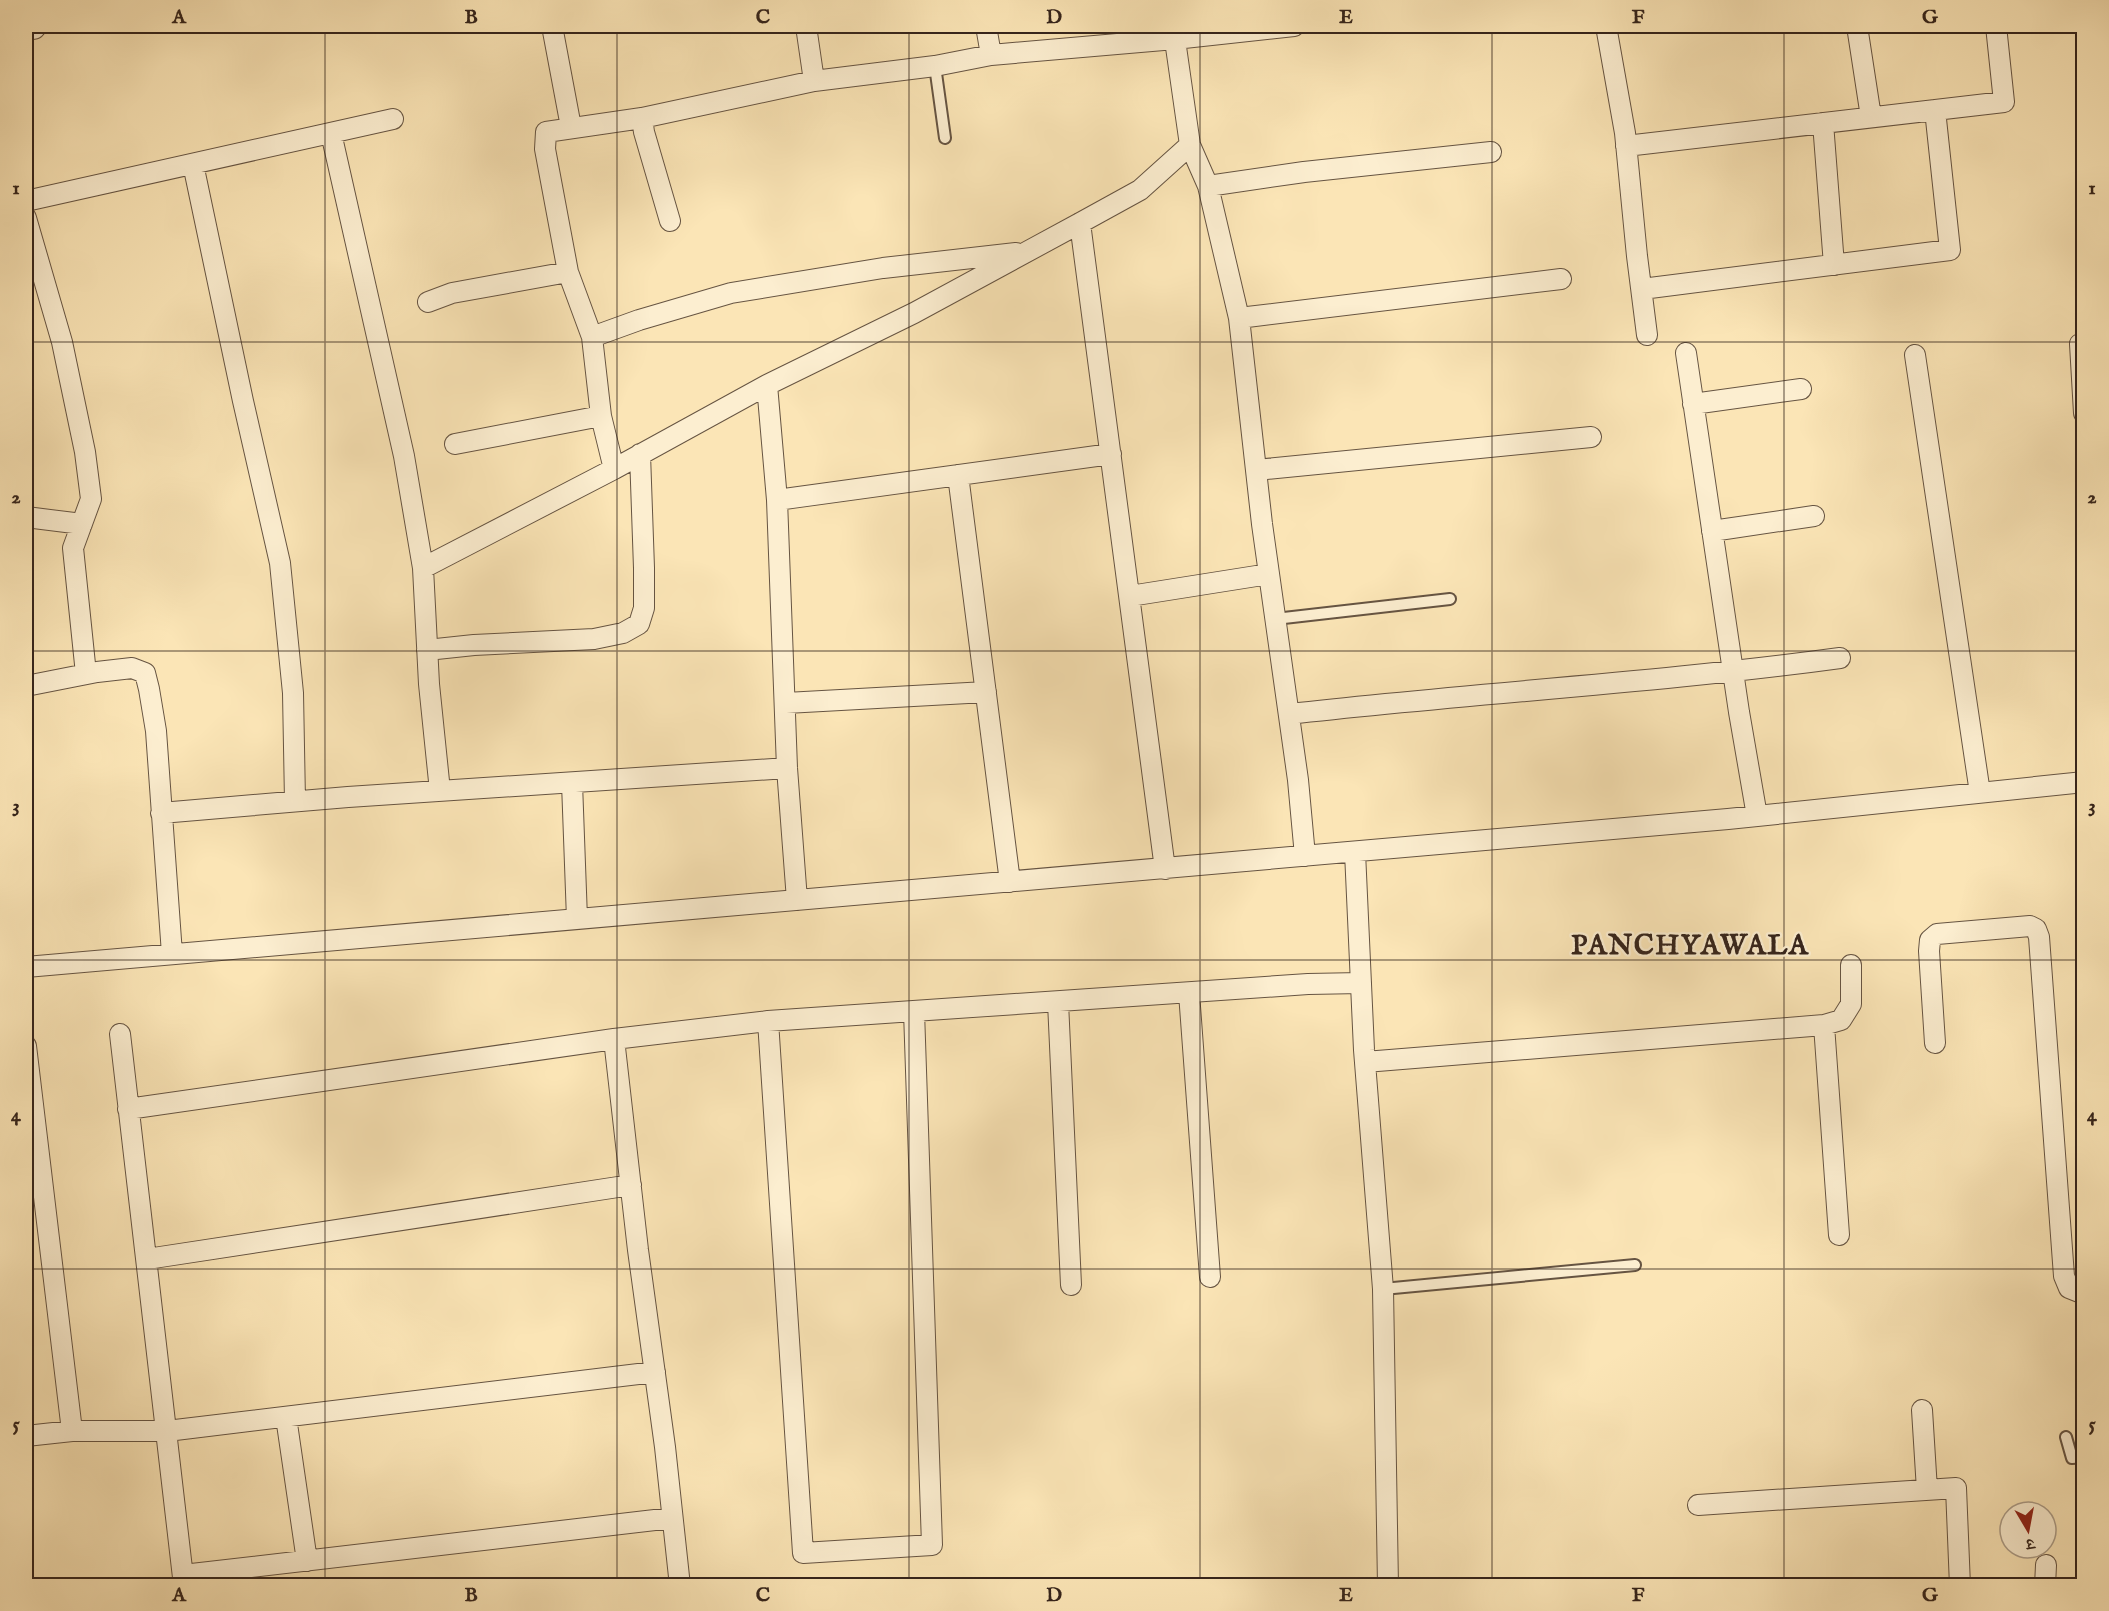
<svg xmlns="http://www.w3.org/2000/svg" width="2109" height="1611" font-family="'IM FELL English','Noto Serif Devanagari',serif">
<rect width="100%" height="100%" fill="#fbe5b6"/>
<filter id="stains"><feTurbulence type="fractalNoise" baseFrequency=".00333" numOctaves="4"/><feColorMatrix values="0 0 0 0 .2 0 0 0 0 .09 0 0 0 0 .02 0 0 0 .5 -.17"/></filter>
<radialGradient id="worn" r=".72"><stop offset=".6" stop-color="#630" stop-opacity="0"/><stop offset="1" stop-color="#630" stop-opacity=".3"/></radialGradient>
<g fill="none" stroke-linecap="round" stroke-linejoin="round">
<defs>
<path id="service" d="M 935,66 L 945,138
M 1275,619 L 1450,599
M 1383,1289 L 1635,1265
M 2066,1437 L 2072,1458 L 2084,1457"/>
<path id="minor" d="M 552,26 L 571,127
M 806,26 L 814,81
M 986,26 L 991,55
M 1173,26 L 1190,145 L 1208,186 L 1239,318 L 1262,524 L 1298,780 L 1305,856
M 1606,26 L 1625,133 L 1637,256 L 1647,335
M 1857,26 L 1871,117
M 642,118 L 644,132 L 670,221
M 1823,123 L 1834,265
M 331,133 L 404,456 L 423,568 L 429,684 L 440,791
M 1626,146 L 2004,102 L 1996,26
M 193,164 L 243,401 L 280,563 L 293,693 L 295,801
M 1208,186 L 1304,172 L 1491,152
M 26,201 L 393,119
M 26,218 L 62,342 L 85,452 L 91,499 L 73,548 L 86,674
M 1080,223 L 1165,869
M 1642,289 L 1950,250 L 1935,110
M 428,302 L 452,293 L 568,272
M 1239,318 L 1561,279
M 592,337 L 639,320 L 731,293 L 883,268 L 1016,253
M 2084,342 L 2080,344 L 2084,413
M 1686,353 L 1739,712 L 1757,816
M 1915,355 L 1980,793
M 767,385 L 777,500 L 787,768 L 797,900
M 1693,404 L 1801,389
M 455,444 L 601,416
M 614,469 L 601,416 L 592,337 L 568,272 L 545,149 L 546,132 L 642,118 L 814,81 L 935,66 L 991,55 L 1175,39 L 1294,26
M 1256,470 L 1591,437
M 958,475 L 1010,882
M 777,500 L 1111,454
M 26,517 L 82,524
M 1712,531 L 1814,516
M 423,568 L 614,469 L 767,385 L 914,313 L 1080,223 L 1140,190 L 1190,145
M 1130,596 L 1269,574
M 427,650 L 474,645 L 594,639 L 623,633 L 639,624 L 644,608 L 644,568 L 640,454
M 26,686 L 97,672 L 132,668 L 145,673 L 149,689 L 156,731 L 172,954
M 786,703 L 986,692
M 1289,714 C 1473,693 1657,683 1840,658
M 572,783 L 577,919
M 161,813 L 348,797 L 787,768
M 1355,852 L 1364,1050 L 1383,1289 L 1388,1586
M 26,967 L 1728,819 L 2084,782
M 1189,993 L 1210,1277
M 1058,1002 L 1071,1285
M 768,1021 L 803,1553 L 932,1545 L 914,1011
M 1824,1025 L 1839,1235
M 120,1034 L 184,1586
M 614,1039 L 638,1250 L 665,1447 L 680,1586
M 1935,1043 L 1929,951 L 1930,940 L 1937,934 L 2030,926 L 2036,929 L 2039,937 L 2064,1276 L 2069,1288 L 2084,1294
M 26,1046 L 72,1431
M 1365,1062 L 1824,1025 L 1841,1020 L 1851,1004 L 1851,965
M 128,1109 L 614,1039 L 768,1021 L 1308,984 L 1361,983
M 147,1259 L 631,1185
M 1922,1410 L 1927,1490
M 286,1417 L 307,1561
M 26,1436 L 72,1431 L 167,1431 L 655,1372
M 1698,1505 L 1956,1488 L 1960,1586
M 183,1575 L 672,1518
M 2045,1586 L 2046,1565"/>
<path id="tertiary" d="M 26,27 L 33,26"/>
</defs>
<use href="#service" stroke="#665442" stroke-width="14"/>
<use href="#minor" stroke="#665442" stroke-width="22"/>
<use href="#tertiary" stroke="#665442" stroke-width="28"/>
<use href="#service" stroke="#fceed0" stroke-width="10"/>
<use href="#minor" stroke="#fceed0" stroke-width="20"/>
<use href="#tertiary" stroke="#fceed0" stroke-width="26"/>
</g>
<path fill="none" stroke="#35241b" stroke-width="1.5" stroke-opacity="0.55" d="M 325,26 L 325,1586M 617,26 L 617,1586M 909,26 L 909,1586M 1200,26 L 1200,1586M 1492,26 L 1492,1586M 1784,26 L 1784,1586M 26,342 L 2084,342M 26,651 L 2084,651M 26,960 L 2084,960M 26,1269 L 2084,1269"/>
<g text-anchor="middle" stroke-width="4.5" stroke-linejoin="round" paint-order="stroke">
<g font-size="28" font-weight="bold" letter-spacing="1.5" fill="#35241b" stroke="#fceed0">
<text x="1690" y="954">PANCHYAWALA</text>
</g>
</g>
<rect width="2109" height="1611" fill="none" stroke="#fbe5b6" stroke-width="66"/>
<g transform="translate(2028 1530) rotate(170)"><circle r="28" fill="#fceed0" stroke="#ac9d88" stroke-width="1.5"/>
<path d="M0-4.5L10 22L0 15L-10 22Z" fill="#8f2418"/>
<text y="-9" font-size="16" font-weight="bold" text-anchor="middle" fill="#35241b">उ</text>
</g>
<rect x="33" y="33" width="2043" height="1545" fill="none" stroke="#35241b" stroke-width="2"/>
<g font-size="20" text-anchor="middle" font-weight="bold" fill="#35241b">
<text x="179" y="23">A</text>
<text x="471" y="23">B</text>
<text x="763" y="23">C</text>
<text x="1054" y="23">D</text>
<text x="1346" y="23">E</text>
<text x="1638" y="23">F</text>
<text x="1930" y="23">G</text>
<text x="16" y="194">1</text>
<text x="2092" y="194">1</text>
<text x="16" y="503">2</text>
<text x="2092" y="503">2</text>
<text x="16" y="812">3</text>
<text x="2092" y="812">3</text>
<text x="16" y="1121">4</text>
<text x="2092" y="1121">4</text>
<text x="16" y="1430">5</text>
<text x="2092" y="1430">5</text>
<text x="179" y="1601">A</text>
<text x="471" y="1601">B</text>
<text x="763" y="1601">C</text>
<text x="1054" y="1601">D</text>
<text x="1346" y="1601">E</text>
<text x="1638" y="1601">F</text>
<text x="1930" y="1601">G</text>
</g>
<rect width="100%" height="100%" filter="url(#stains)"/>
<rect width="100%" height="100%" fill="url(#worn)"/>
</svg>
